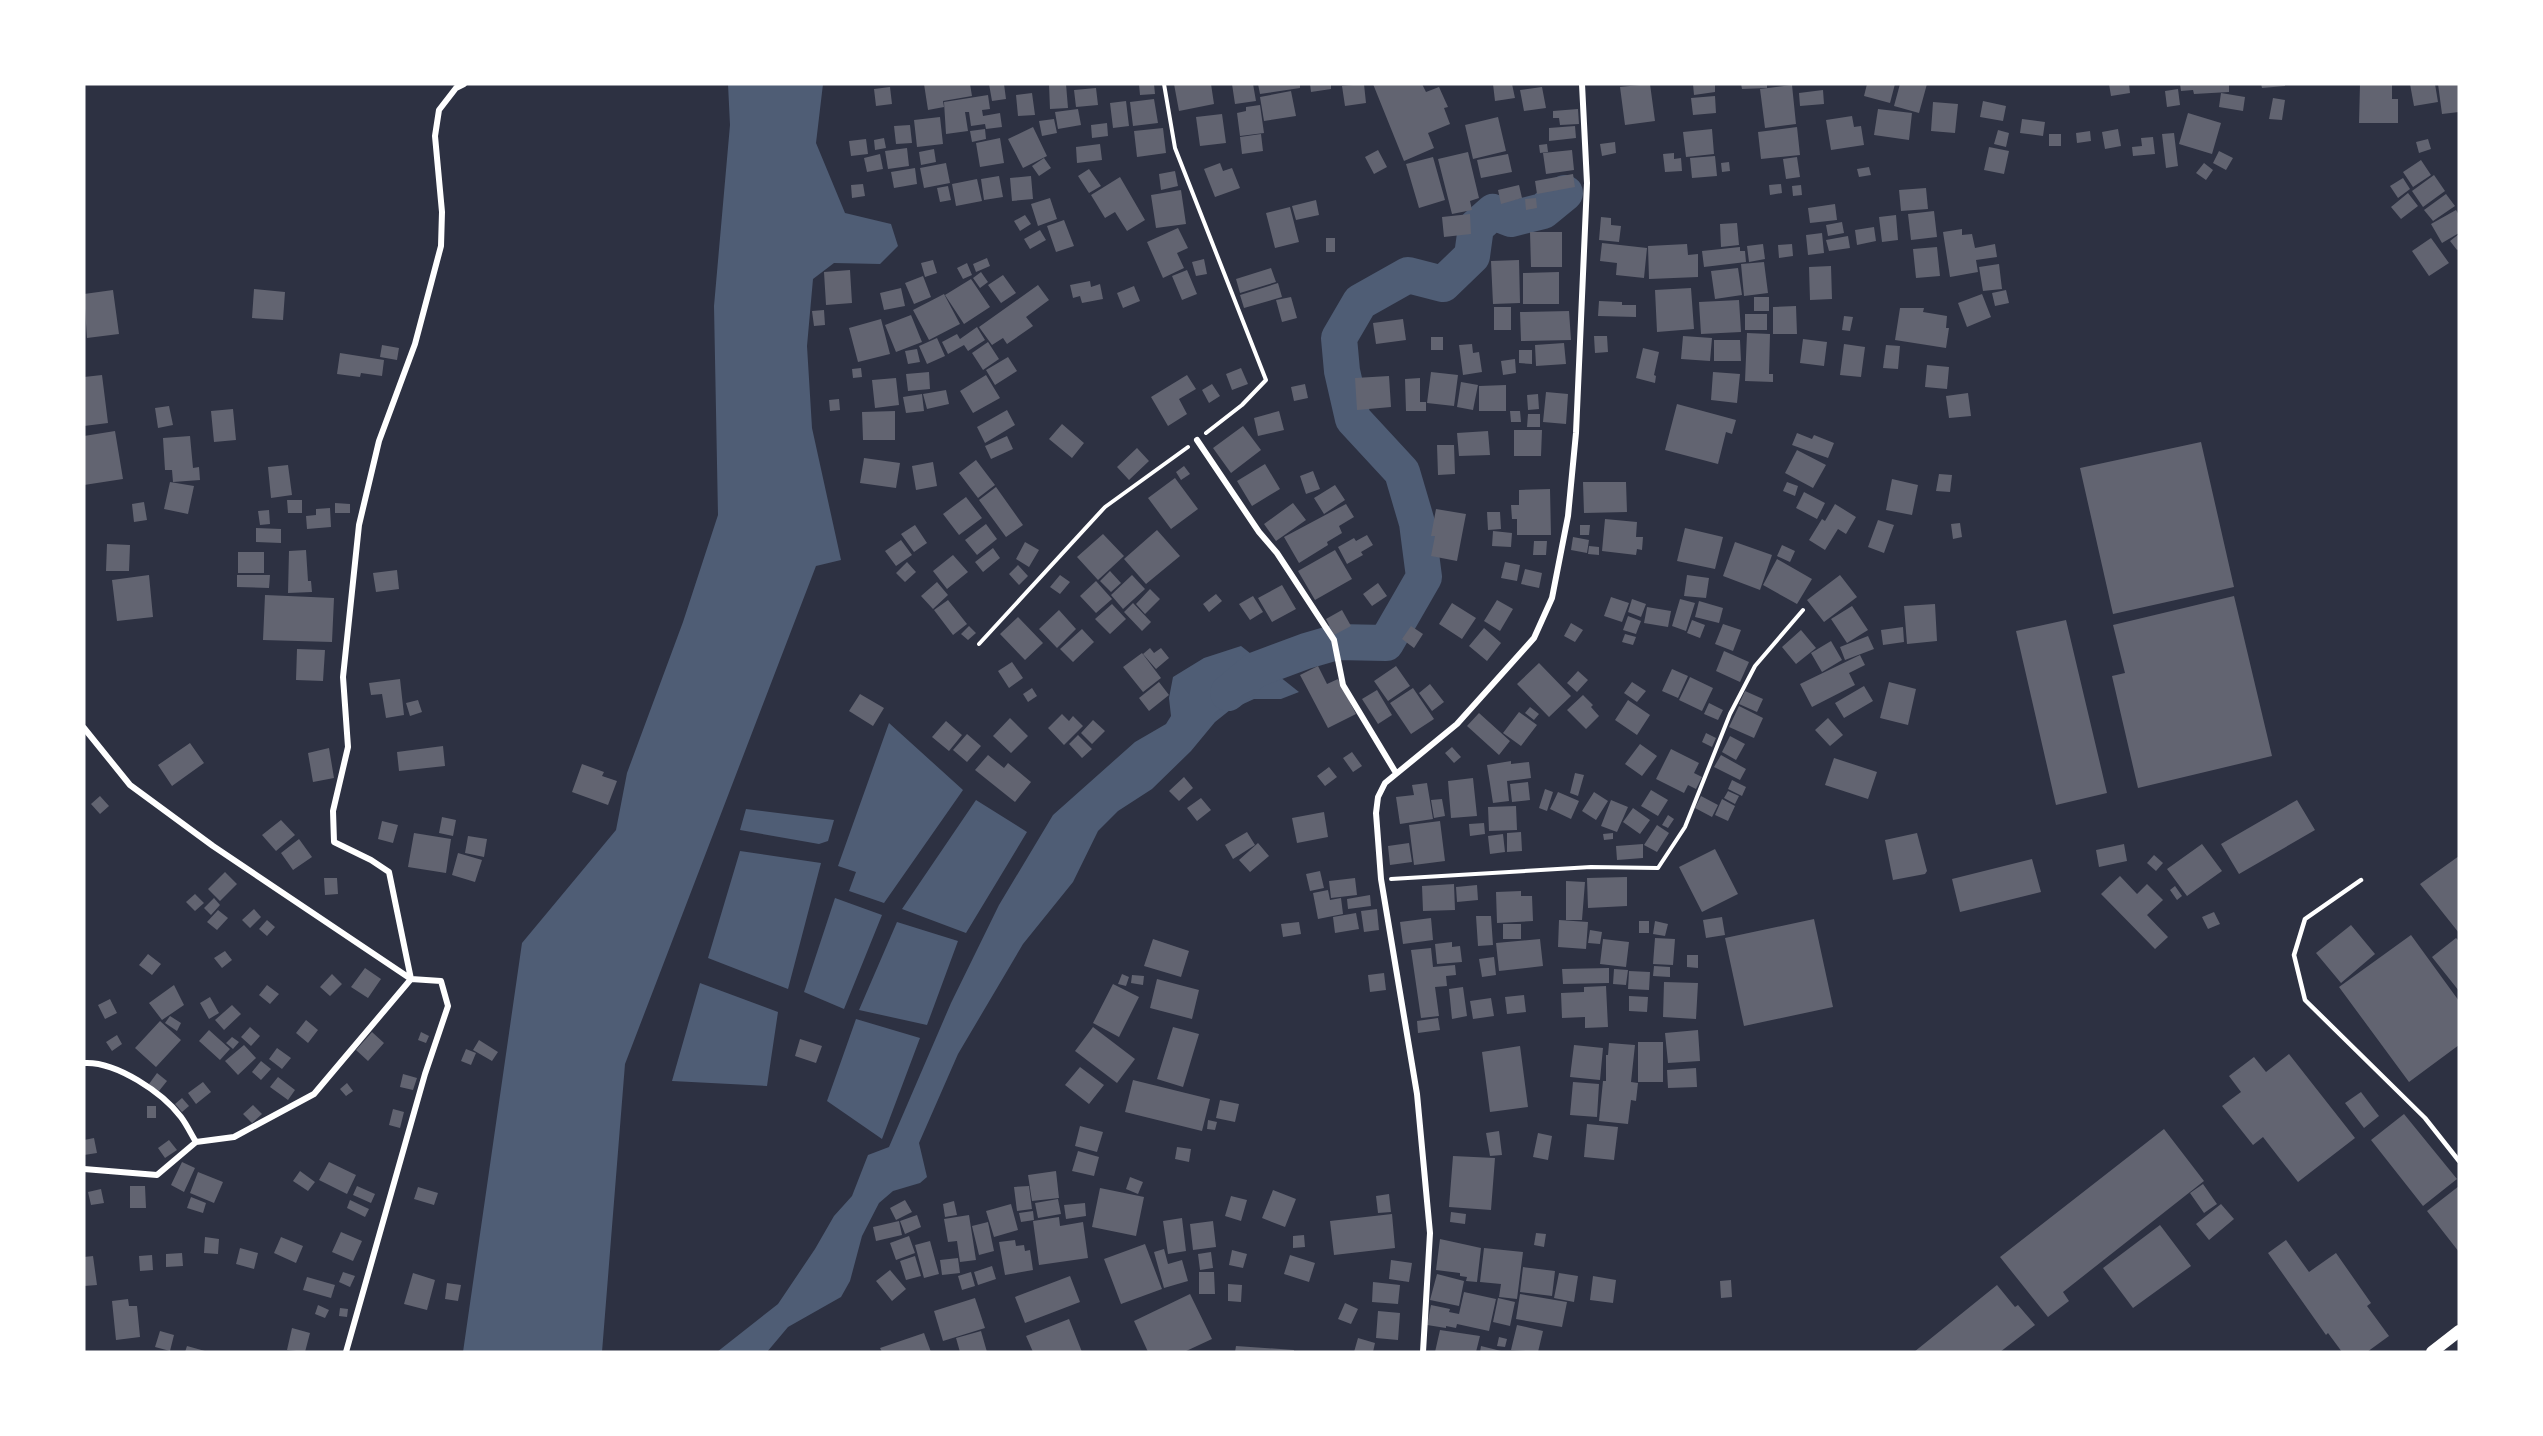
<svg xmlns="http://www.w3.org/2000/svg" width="2543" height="1436" font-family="Roboto,sans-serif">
<rect width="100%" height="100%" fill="#2d3142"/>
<path fill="#4f5d75" d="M 728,84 L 823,84 L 816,143 L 845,213 L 891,224 L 898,246 L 880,264 L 834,263 L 813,279 L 807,346 L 812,428 L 841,560 L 816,566 L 625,1064 L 602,1352 L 463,1352 L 522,943 L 616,830 L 627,773 L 683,622 L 718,515 L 714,306 L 730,125 Z
M 1241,646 L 1299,692 L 1281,699 L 1254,699 L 1230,710 L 1215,722 L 1191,751 L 1152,789 L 1118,811 L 1098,831 L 1073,882 L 1023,944 L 958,1054 L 919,1143 L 927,1177 L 920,1183 L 893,1191 L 879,1203 L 862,1236 L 850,1281 L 841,1297 L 788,1327 L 767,1352 L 717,1352 L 778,1304 L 815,1249 L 834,1216 L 852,1196 L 868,1155 L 889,1147 L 951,1003 L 999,905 L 1053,815 L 1135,742 L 1166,724 L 1171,716 L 1169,698 L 1173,677 L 1204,658 Z
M 889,723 L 963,790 L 884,903 L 849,891 L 856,872 L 838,866 Z
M 976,800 L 1027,832 L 966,933 L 902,909 Z
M 746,809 L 834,820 L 828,841 L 819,844 L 740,830 Z
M 740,851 L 821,863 L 788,989 L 708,958 Z
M 835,898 L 882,915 L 844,1009 L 804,992 Z
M 897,922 L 958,941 L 927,1025 L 859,1010 Z
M 700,983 L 778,1012 L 767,1086 L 672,1081 Z
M 856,1019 L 920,1038 L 882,1139 L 827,1101 Z"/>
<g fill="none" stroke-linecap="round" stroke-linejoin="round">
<path stroke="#4f5d75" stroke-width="36" d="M 1228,693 L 1255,670 L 1306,651 L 1337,642 L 1386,643 L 1424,577 L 1417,523 L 1402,472 L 1353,419 L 1342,371 L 1339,338 L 1360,302 L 1408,275 L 1443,284 L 1472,256 L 1476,227 L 1493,212 L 1511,219 L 1543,211 L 1565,193"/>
</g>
<path fill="#626471" d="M 924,84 L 970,84 L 972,96 L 943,101 L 944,107 L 928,110 Z
M 989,84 L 1004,84 L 1006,99 L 992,101 Z
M 1049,84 L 1066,84 L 1068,108 L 1050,109 Z
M 1139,84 L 1154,84 L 1155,94 L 1140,95 Z
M 1174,84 L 1211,84 L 1214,104 L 1179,111 Z
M 1232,84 L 1253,84 L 1256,101 L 1235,104 Z
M 1258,84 L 1300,84 L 1300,88 L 1260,94 Z
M 1310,84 L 1331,84 L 1331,89 L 1311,92 Z
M 1364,84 L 1366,103 L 1345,106 L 1342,86 Z
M 1373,84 L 1422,84 L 1426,92 L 1439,87 L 1448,107 L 1444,108 L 1450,124 L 1428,133 L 1434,148 L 1404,161 Z
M 1493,84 L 1512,84 L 1515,98 L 1495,101 Z
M 1650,84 L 1655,121 L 1625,125 L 1620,87 Z
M 1693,84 L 1715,84 L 1715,92 L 1694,95 Z
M 1741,84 L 1767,84 L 1767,88 L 1742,89 Z
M 1867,84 L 1895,84 L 1890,103 L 1864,96 Z
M 1900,84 L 1927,84 L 1919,113 L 1894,106 Z
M 2109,84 L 2129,84 L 2130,93 L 2111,96 Z
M 2180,84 L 2229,84 L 2229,92 L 2194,94 L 2193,90 L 2181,91 Z
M 2261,84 L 2285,84 L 2285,86 L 2262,88 Z
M 2360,84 L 2392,84 L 2392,99 L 2398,99 L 2398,123 L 2359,123 Z
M 2410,84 L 2435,84 L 2438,102 L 2414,106 Z
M 2438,84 L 2459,84 L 2459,112 L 2442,114 Z
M 1792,85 L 1796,124 L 1765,128 L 1760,89 Z
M 890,87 L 892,104 L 876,106 L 874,89 Z
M 1542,87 L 1546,108 L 1524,111 L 1520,90 Z
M 1096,88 L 1098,105 L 1076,107 L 1074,90 Z
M 2178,89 L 2180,105 L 2167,107 L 2165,91 Z
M 1823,90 L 1824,104 L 1800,106 L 1799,93 Z
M 1291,91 L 1296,116 L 1264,121 L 1260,97 Z
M 1032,93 L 1035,115 L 1018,116 L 1016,95 Z
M 2221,93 L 2245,97 L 2243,111 L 2219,107 Z
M 988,95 L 990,109 L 982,110 L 983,116 L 1000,113 L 1002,127 L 986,129 L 985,124 L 971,126 L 969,112 L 965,112 L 968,131 L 946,134 L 944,102 Z
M 1715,96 L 1716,113 L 1693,115 L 1691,98 Z
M 2273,98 L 2285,100 L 2282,120 L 2269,119 Z
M 1154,99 L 1158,123 L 1133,126 L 1130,102 Z
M 1126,101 L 1129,126 L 1113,128 L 1110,103 Z
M 1983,101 L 2006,106 L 2003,121 L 1980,117 Z
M 1933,102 L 1958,104 L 1955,133 L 1931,131 Z
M 1260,105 L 1264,133 L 1240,136 L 1237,113 L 1246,111 L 1246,107 Z
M 1078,109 L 1081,125 L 1058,129 L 1055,112 Z
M 1578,109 L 1579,124 L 1560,125 L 1559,118 L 1553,118 L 1553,111 Z
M 1878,109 L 1912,113 L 1909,140 L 1874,135 Z
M 2188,113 L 2221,123 L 2212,154 L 2179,144 Z
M 1222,114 L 1226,143 L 1200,146 L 1196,117 Z
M 1852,116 L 1854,127 L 1861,126 L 1864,145 L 1831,150 L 1826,120 Z
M 940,117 L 943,144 L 917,147 L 914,120 Z
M 1498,117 L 1506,151 L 1473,159 L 1465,125 Z
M 1054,119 L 1057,133 L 1042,136 L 1039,121 Z
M 2022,119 L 2045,122 L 2043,136 L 2020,133 Z
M 1107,123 L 1108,136 L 1092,138 L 1091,125 Z
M 910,125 L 912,143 L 896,144 L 894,126 Z
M 1575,126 L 1576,138 L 1549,141 L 1549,128 Z
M 1033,127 L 1047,156 L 1023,168 L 1008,139 Z
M 1797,127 L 1800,155 L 1761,159 L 1758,132 Z
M 1163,128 L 1166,153 L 1137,157 L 1134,131 Z
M 985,129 L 986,139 L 972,142 L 970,131 Z
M 1712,129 L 1714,154 L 1686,157 L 1683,132 Z
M 2118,129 L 2121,146 L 2105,149 L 2102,132 Z
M 1998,130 L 2009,133 L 2006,147 L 1994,144 Z
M 2090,131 L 2091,141 L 2077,143 L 2076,133 Z
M 2174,133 L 2178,166 L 2166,168 L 2162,134 Z
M 1261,134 L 1263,151 L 1242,154 L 1240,137 Z
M 2049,134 L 2061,134 L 2061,146 L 2049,146 Z
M 2153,137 L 2155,154 L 2133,156 L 2132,147 L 2142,146 L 2141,138 Z
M 884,138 L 886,148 L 875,150 L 874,140 Z
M 1000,138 L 1004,163 L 980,167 L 976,143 Z
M 866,139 L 868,154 L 851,156 L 849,141 Z
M 2428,139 L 2431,149 L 2419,153 L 2416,142 Z
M 1615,142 L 1616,153 L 1602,156 L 1600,144 Z
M 1100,144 L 1102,160 L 1077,163 L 1076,147 Z
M 1547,144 L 1548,152 L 1540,153 L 1539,145 Z
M 1989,147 L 2009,151 L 2004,174 L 1984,170 Z
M 907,148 L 909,166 L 888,169 L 885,151 Z
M 934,149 L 936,162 L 921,165 L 919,152 Z
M 1378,150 L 1387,167 L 1374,174 L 1365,157 Z
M 1572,150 L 1574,170 L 1546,174 L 1543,153 Z
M 2219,151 L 2233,158 L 2226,170 L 2213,163 Z
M 1468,152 L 1479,198 L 1470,201 L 1472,210 L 1452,214 L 1438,159 Z
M 1674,153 L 1674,159 L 1681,158 L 1682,171 L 1665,172 L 1663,154 Z
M 880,154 L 883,169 L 867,172 L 864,158 Z
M 1508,154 L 1512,172 L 1481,178 L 1477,160 Z
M 1715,156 L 1717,176 L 1692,178 L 1690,158 Z
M 1433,157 L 1445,200 L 1419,208 L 1406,164 Z
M 1797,157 L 1800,177 L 1786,179 L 1783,159 Z
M 1044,158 L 1051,168 L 1039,176 L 1032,166 Z
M 2421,160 L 2431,175 L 2413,187 L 2403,172 Z
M 1729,162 L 1730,171 L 1722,172 L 1721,163 Z
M 946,163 L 950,183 L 924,188 L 920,168 Z
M 1220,163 L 1223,171 L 1232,168 L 1240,188 L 1215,197 L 1204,169 Z
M 2204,163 L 2213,170 L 2206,180 L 2196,173 Z
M 1869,167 L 1871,175 L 1859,177 L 1857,169 Z
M 915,168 L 917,184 L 894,188 L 891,172 Z
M 1089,169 L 1101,186 L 1089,193 L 1078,176 Z
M 1175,171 L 1178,186 L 1161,190 L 1159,174 Z
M 1573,174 L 1575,187 L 1537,194 L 1535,181 Z
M 2434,175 L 2445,191 L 2423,207 L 2412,191 Z
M 999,176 L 1003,197 L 984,200 L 981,179 Z
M 1031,176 L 1033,199 L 1012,201 L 1010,178 Z
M 1120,177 L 1145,220 L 1127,231 L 1115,212 L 1105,218 L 1091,195 Z
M 2403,178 L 2410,189 L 2398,198 L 2390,186 Z
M 977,179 L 982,201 L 956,206 L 952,184 Z
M 863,184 L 865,196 L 852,198 L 851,185 Z
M 1781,184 L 1782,193 L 1770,195 L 1769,185 Z
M 1519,185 L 1522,198 L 1501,204 L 1498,190 Z
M 1801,185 L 1802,195 L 1793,196 L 1792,186 Z
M 948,186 L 951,200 L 940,202 L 937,188 Z
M 1926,188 L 1928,209 L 1901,211 L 1899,190 Z
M 1181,190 L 1186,224 L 1156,228 L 1151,195 Z
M 2408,193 L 2418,206 L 2401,219 L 2391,207 Z
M 2446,194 L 2455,206 L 2433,221 L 2424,210 Z
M 1050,198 L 1057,219 L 1038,226 L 1031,204 Z
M 1536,198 L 1537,208 L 1526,210 L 1525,199 Z
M 1316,200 L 1319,215 L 1296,220 L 1292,206 Z
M 1835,204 L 1837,220 L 1810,223 L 1808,208 Z
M 1290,207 L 1299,242 L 1275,248 L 1266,213 Z
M 2456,210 L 2459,215 L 2459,233 L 2442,243 L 2431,224 Z
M 1934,211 L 1937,237 L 1911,240 L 1908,214 Z
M 1470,214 L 1471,234 L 1444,237 L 1442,217 Z
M 1025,215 L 1031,224 L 1020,231 L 1014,221 Z
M 1896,215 L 1898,240 L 1882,242 L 1879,217 Z
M 1601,217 L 1611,218 L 1611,225 L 1621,226 L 1619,242 L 1599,240 Z
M 1064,220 L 1074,246 L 1056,252 L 1047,226 Z
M 1842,222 L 1844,233 L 1828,236 L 1826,225 Z
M 1737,223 L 1739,245 L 1721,247 L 1720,224 Z
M 1874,227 L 1876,241 L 1857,245 L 1855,230 Z
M 1178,228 L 1188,248 L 1177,253 L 1184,268 L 1163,278 L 1147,242 Z
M 1962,229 L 1962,235 L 1972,234 L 1975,248 L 1995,244 L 1997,257 L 1976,260 L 1978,272 L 1950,277 L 1943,232 Z
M 1040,230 L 1046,240 L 1030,249 L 1024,239 Z
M 1530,232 L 1562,232 L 1562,267 L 1531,267 Z
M 1822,233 L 1824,253 L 1808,255 L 1806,235 Z
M 2459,234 L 2459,249 L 2457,250 L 2450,241 Z
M 1848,236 L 1850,248 L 1829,251 L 1826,240 Z
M 1326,238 L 1335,238 L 1335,252 L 1326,252 Z
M 2431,238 L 2449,263 L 2429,276 L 2412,251 Z
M 1602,243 L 1647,248 L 1644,278 L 1616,275 L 1617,263 L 1600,261 Z
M 1687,244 L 1688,255 L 1698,254 L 1698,277 L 1649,279 L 1648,246 Z
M 1763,244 L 1765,259 L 1749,262 L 1747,246 Z
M 1792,244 L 1793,256 L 1779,258 L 1778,245 Z
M 1740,247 L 1740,251 L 1745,251 L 1746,262 L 1704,267 L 1702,251 Z
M 1937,247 L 1940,276 L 1916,278 L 1913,249 Z
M 987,258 L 990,266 L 976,272 L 973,264 Z
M 1204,259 L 1207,274 L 1196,276 L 1192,262 Z
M 933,260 L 937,273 L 925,277 L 921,263 Z
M 1519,260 L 1520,303 L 1493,304 L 1491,261 Z
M 1764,262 L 1768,293 L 1744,296 L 1741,264 Z
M 967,263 L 972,275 L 963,279 L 957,268 Z
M 1999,264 L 2002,289 L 1983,291 L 1979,267 Z
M 1831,266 L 1832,299 L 1810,300 L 1809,267 Z
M 1271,268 L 1276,282 L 1240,293 L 1236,279 Z
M 1738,268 L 1742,295 L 1715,299 L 1711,271 Z
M 850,270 L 852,303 L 826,305 L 824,272 Z
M 1187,270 L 1197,294 L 1182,300 L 1172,276 Z
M 981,272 L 988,282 L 980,288 L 973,278 Z
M 1559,272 L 1559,304 L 1523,304 L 1523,273 Z
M 1003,275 L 1016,293 L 1001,303 L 988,285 Z
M 923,276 L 931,297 L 914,304 L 905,283 Z
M 971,279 L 990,307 L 964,324 L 945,295 Z
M 1090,281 L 1091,287 L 1100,284 L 1103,299 L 1082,303 L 1080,296 L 1073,298 L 1070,285 Z
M 1278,283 L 1282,297 L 1244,308 L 1240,295 Z
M 1038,285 L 1049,300 L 1026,317 L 1033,326 L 1007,344 L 1003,338 L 992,345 L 979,327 Z
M 1134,286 L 1140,301 L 1123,308 L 1117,293 Z
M 901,288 L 905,306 L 884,310 L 880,293 Z
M 1691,288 L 1694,329 L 1657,332 L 1655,290 Z
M 254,289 L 285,292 L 283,320 L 252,318 Z
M 113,290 L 119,334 L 87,338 L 84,294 Z
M 2006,290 L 2009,303 L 1995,306 L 1992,293 Z
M 944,294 L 960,324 L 929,340 L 913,310 Z
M 1982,294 L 1991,317 L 1967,327 L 1958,303 Z
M 1291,297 L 1297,318 L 1282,322 L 1276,300 Z
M 1754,297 L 1769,297 L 1769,311 L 1754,311 Z
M 1739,300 L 1741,332 L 1701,334 L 1699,302 Z
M 1599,301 L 1622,302 L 1622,305 L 1636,305 L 1636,317 L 1598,316 Z
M 1796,306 L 1797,334 L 1773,334 L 1773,307 Z
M 1494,307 L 1511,307 L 1511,330 L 1494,330 Z
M 1900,308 L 1924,308 L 1923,312 L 1947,316 L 1946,328 L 1949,328 L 1946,348 L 1895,340 Z
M 824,310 L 825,325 L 814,326 L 812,311 Z
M 1569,311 L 1571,340 L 1521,341 L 1520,312 Z
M 1745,314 L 1767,314 L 1767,330 L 1745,330 Z
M 911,315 L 922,342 L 896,352 L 885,325 Z
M 1844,316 L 1853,317 L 1850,331 L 1842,330 Z
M 881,319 L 890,354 L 858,362 L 849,328 Z
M 1403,319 L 1406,340 L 1376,344 L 1373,323 Z
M 977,327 L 985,340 L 968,351 L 964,345 L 948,354 L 942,342 L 957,334 L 960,339 Z
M 1747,333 L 1770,334 L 1769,374 L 1773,374 L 1773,382 L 1745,381 Z
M 1594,336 L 1607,336 L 1608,352 L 1595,353 Z
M 1683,336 L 1712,338 L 1710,361 L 1681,359 Z
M 1431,337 L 1443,337 L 1443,350 L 1431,350 Z
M 937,338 L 945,356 L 927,364 L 919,346 Z
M 1803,339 L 1827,342 L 1824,366 L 1800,363 Z
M 1714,340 L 1740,340 L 1741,361 L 1714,361 Z
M 988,342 L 999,359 L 983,370 L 972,353 Z
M 1564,343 L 1566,364 L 1536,366 L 1535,345 Z
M 1472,344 L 1473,353 L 1479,352 L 1482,372 L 1463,375 L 1459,345 Z
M 1844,344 L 1865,347 L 1861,377 L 1840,375 Z
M 382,345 L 399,348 L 397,360 L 380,357 Z
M 1886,345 L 1900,346 L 1898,369 L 1883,368 Z
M 1643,348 L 1659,352 L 1654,375 L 1656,376 L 1655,383 L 1636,378 Z
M 917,349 L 920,362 L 908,364 L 905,351 Z
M 1519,350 L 1532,350 L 1532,364 L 1519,363 Z
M 340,353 L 384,360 L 382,376 L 361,373 L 360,377 L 337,374 Z
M 1008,357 L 1017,371 L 995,385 L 986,370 Z
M 1515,359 L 1516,373 L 1503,375 L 1501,361 Z
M 1927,365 L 1949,367 L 1947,389 L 1925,387 Z
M 861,368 L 862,377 L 853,378 L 852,369 Z
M 1241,368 L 1248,384 L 1232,390 L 1226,374 Z
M 929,372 L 930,389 L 908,391 L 906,374 Z
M 1431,372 L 1458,375 L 1454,406 L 1427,403 Z
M 1713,372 L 1740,374 L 1737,403 L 1711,400 Z
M 102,375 L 108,423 L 84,426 L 84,377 Z
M 986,375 L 1000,398 L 973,413 L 960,391 Z
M 1187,375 L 1196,389 L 1179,399 L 1187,414 L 1168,426 L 1151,397 Z
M 1389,376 L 1391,407 L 1357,410 L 1355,378 Z
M 896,378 L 899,405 L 875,408 L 872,380 Z
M 1420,378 L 1420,402 L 1426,402 L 1426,411 L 1406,411 L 1405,379 Z
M 1461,382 L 1478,385 L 1473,410 L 1457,407 Z
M 1212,384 L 1220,396 L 1209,403 L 1202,390 Z
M 1305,384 L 1308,398 L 1294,401 L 1291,387 Z
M 1506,385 L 1506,411 L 1479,411 L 1479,386 Z
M 946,390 L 949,404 L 927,409 L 923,394 Z
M 1546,392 L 1568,394 L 1566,424 L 1543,422 Z
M 1968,393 L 1971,416 L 1949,418 L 1946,396 Z
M 922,394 L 924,411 L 906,413 L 903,397 Z
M 1538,394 L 1539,409 L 1528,410 L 1527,395 Z
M 839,399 L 840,410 L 830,411 L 829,400 Z
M 1677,404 L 1736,420 L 1732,434 L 1726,432 L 1718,464 L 1665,450 Z
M 169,406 L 173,425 L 158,428 L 155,408 Z
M 233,409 L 236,440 L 214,442 L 211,411 Z
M 1007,410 L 1015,425 L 985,443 L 977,427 Z
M 895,411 L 895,440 L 863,440 L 862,412 Z
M 1279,411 L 1284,430 L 1258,436 L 1254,418 Z
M 1510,411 L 1520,411 L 1521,422 L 1511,422 Z
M 1528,414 L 1540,414 L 1540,427 L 1527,427 Z
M 1062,424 L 1084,443 L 1072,458 L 1049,439 Z
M 1243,426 L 1261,450 L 1231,473 L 1213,448 Z
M 1514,430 L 1542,430 L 1541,456 L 1514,456 Z
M 115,431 L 123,479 L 84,485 L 84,436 Z
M 1488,431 L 1490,455 L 1459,456 L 1457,433 Z
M 1797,433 L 1812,439 L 1814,435 L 1834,443 L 1828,458 L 1792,445 Z
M 190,436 L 193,468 L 199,467 L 200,480 L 173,482 L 172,470 L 165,470 L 163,438 Z
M 1007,436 L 1013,449 L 991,459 L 985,446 Z
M 2201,442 L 2234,587 L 2113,614 L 2080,468 Z
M 1437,445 L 1454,445 L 1455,474 L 1438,475 Z
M 1137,448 L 1149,461 L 1129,480 L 1117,467 Z
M 1797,450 L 1826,465 L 1813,488 L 1785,473 Z
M 864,458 L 900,463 L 896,488 L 860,483 Z
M 976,460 L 995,485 L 978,498 L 959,473 Z
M 933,462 L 937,486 L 916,490 L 912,466 Z
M 1265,464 L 1280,489 L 1252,506 L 1237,481 Z
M 288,465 L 292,495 L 271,498 L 268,467 Z
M 1184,466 L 1190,474 L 1181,480 L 1176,472 Z
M 1313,471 L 1320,489 L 1306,494 L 1300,476 Z
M 1939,474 L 1952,475 L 1950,492 L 1936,491 Z
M 1175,478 L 1198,509 L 1171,529 L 1148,498 Z
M 1892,479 L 1918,485 L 1912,515 L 1886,510 Z
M 170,482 L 194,486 L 188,514 L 164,509 Z
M 1583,482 L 1626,482 L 1627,512 L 1584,513 Z
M 1787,482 L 1798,486 L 1795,496 L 1783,491 Z
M 1335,485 L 1345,500 L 1324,514 L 1314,498 Z
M 996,487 L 1023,525 L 1006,537 L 979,500 Z
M 1550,489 L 1551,535 L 1517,535 L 1517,519 L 1512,519 L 1511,505 L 1519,505 L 1519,490 Z
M 1804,492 L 1825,503 L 1817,519 L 1796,508 Z
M 966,497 L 982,518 L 959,535 L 943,514 Z
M 287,500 L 302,500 L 302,513 L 288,513 Z
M 144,502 L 147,520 L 134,522 L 132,504 Z
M 335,503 L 350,504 L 350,513 L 335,513 Z
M 1293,503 L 1306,520 L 1276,541 L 1264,524 Z
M 1346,504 L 1354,517 L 1339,526 L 1342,533 L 1327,542 L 1328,545 L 1299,563 L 1284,537 Z
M 1835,504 L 1856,517 L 1846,534 L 1838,529 L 1825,550 L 1809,540 L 1822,519 L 1825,521 Z
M 330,508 L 331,527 L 307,529 L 306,516 L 316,515 L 316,509 Z
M 1436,509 L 1466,514 L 1457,561 L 1431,556 L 1435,536 L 1431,536 Z
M 269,510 L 270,524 L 260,525 L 258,511 Z
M 1487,512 L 1500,512 L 1501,529 L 1488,530 Z
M 1605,519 L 1637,522 L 1636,537 L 1643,537 L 1642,550 L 1637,549 L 1636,555 L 1602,551 Z
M 1878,520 L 1894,525 L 1884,553 L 1868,547 Z
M 1960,523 L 1962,537 L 1953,539 L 1951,524 Z
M 986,524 L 997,539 L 977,555 L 965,540 Z
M 915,525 L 927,543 L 914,552 L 901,534 Z
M 1580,525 L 1590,525 L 1589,535 L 1580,535 Z
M 256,528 L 281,529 L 281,543 L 256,542 Z
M 1685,528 L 1723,537 L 1715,569 L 1677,561 Z
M 1157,530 L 1180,556 L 1146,584 L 1124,559 Z
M 1493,531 L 1512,533 L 1511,547 L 1492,546 Z
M 1103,534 L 1124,556 L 1098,580 L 1077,557 Z
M 1367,535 L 1373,545 L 1361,552 L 1363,555 L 1347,564 L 1338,547 L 1354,538 L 1356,541 Z
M 1573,537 L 1589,540 L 1587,553 L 1571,550 Z
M 901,540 L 912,555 L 896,566 L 885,551 Z
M 1534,541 L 1547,541 L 1546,555 L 1533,555 Z
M 1025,542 L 1039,550 L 1029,567 L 1016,559 Z
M 1735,542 L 1772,555 L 1760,590 L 1723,576 Z
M 107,544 L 130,545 L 129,571 L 106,571 Z
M 1782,545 L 1795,551 L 1790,562 L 1777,556 Z
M 1589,546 L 1599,547 L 1599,555 L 1588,554 Z
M 993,548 L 1000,558 L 983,572 L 975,562 Z
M 306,550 L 308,581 L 311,581 L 312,592 L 288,593 L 289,551 Z
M 1335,550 L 1352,579 L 1315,600 L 1298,571 Z
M 238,552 L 264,552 L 264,573 L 238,573 Z
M 953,555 L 968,572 L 947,589 L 933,571 Z
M 1777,559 L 1812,579 L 1797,604 L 1763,585 Z
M 907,562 L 916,572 L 905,582 L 896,573 Z
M 1505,562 L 1520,565 L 1517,581 L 1501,578 Z
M 1018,565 L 1028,576 L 1019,585 L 1009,574 Z
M 1525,569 L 1542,573 L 1539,588 L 1521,584 Z
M 397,570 L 399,589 L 376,592 L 373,573 Z
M 1110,571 L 1121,583 L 1111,592 L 1100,581 Z
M 149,575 L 153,617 L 117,621 L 112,580 Z
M 237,575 L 270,575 L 269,588 L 237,587 Z
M 1060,575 L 1070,582 L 1060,594 L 1050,587 Z
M 1132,575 L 1145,589 L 1123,609 L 1111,595 Z
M 1687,575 L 1709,578 L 1706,598 L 1684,596 Z
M 1840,575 L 1857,597 L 1824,622 L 1807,600 Z
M 1096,581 L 1112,599 L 1096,613 L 1080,596 Z
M 937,582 L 948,595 L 933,609 L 921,596 Z
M 1378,583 L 1387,596 L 1372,606 L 1363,594 Z
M 1282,585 L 1296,609 L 1272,622 L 1258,598 Z
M 1150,589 L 1160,599 L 1145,614 L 1136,604 Z
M 1216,594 L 1222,601 L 1209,612 L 1203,604 Z
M 265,595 L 334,598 L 332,642 L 263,640 Z
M 1253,596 L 1263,612 L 1250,620 L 1239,604 Z
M 2234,596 L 2272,756 L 2138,788 L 2112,676 L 2125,673 L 2113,625 Z
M 1611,597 L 1629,603 L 1622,622 L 1604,616 Z
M 1632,599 L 1646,604 L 1641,617 L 1628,612 Z
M 1680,599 L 1695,603 L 1686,631 L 1672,626 Z
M 948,600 L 967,624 L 953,635 L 934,610 Z
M 1497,600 L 1513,609 L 1500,631 L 1484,621 Z
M 1699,601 L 1723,608 L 1719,623 L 1695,617 Z
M 1133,603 L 1151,622 L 1142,631 L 1124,612 Z
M 1452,603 L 1476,618 L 1462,639 L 1439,624 Z
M 1112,604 L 1126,619 L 1110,634 L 1095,619 Z
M 1935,604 L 1937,641 L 1907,644 L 1904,606 Z
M 1852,606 L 1868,630 L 1847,643 L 1831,619 Z
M 1647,607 L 1671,611 L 1668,627 L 1644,623 Z
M 1059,610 L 1076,629 L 1057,648 L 1039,629 Z
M 1342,610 L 1351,626 L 1334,635 L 1326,619 Z
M 1628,616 L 1641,621 L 1636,634 L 1623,630 Z
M 1018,617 L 1043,643 L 1025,660 L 1000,634 Z
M 1692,620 L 1705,625 L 1700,638 L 1687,633 Z
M 2066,620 L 2107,793 L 2056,805 L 2016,631 Z
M 1571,623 L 1583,630 L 1575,642 L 1564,636 Z
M 1723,624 L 1741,630 L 1733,651 L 1715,644 Z
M 969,626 L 976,633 L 968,640 L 961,634 Z
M 1411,626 L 1423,634 L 1414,648 L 1402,639 Z
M 1903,627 L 1904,642 L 1883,645 L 1881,630 Z
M 1484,628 L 1501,643 L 1487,661 L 1469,646 Z
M 1082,629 L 1094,642 L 1073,662 L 1060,649 Z
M 1801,630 L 1816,648 L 1796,664 L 1782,647 Z
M 1625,634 L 1636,637 L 1633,645 L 1622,642 Z
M 1868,636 L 1874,649 L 1845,660 L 1840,647 Z
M 1831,641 L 1842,660 L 1822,672 L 1811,653 Z
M 1150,648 L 1154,653 L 1161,648 L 1169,658 L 1156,669 L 1143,654 Z
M 297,649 L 325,650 L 323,681 L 296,680 Z
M 1724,651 L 1749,662 L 1740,682 L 1716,671 Z
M 1142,653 L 1161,678 L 1143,692 L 1123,667 Z
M 1860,655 L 1865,665 L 1849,673 L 1855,685 L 1812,707 L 1800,684 Z
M 1012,662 L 1023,678 L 1009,688 L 998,671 Z
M 1539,663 L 1571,696 L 1549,717 L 1517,684 Z
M 1318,666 L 1327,684 L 1338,679 L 1356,714 L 1328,728 L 1300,675 Z
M 1396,666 L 1410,686 L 1388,701 L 1374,681 Z
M 1672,669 L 1688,676 L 1678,698 L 1662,691 Z
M 1578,671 L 1588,680 L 1577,692 L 1567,683 Z
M 1690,677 L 1713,688 L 1702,711 L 1679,700 Z
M 400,679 L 404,715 L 386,718 L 382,694 L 371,695 L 369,683 Z
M 1159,682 L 1169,695 L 1149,711 L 1139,698 Z
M 1632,682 L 1646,691 L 1637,702 L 1624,693 Z
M 1889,682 L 1916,689 L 1908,725 L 1880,718 Z
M 1430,684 L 1444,702 L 1432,711 L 1419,693 Z
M 1864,686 L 1873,701 L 1844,718 L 1835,703 Z
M 1032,688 L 1037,696 L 1028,702 L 1023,694 Z
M 1413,688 L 1434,719 L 1411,734 L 1390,703 Z
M 1377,690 L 1392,715 L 1378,724 L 1362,699 Z
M 1745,691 L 1763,699 L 1757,712 L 1739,704 Z
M 860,694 L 884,708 L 873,726 L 849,711 Z
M 1583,695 L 1593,705 L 1591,707 L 1599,716 L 1586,729 L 1567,710 Z
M 418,700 L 422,712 L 410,716 L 406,703 Z
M 1628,700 L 1650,715 L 1637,735 L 1615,720 Z
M 1709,703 L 1723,710 L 1718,720 L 1704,714 Z
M 1739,706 L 1763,718 L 1754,738 L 1729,727 Z
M 1530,707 L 1539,714 L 1534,720 L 1525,713 Z
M 1519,712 L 1537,725 L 1521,746 L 1503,733 Z
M 1479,713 L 1510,741 L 1499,755 L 1467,726 Z
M 1062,714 L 1069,721 L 1073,716 L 1083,726 L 1064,745 L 1048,728 Z
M 1010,718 L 1028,736 L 1011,753 L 993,736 Z
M 1828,718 L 1843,735 L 1830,746 L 1815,730 Z
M 1093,720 L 1105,731 L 1092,744 L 1081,733 Z
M 946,721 L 962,735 L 949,751 L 932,737 Z
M 1706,733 L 1716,738 L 1712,747 L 1702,742 Z
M 967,734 L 981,746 L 967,762 L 953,750 Z
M 1078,735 L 1092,749 L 1082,758 L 1069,744 Z
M 1730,736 L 1745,744 L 1736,760 L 1722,752 Z
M 190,743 L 204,763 L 172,786 L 158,765 Z
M 1640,744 L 1657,756 L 1642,776 L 1625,764 Z
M 443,746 L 445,766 L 399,771 L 397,752 Z
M 1452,747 L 1461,757 L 1454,763 L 1445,753 Z
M 329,748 L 334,778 L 313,782 L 308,753 Z
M 1671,749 L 1699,763 L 1694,773 L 1702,777 L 1696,789 L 1688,785 L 1684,793 L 1656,779 Z
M 1352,752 L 1362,766 L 1353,772 L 1343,758 Z
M 988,755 L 1004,768 L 1008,763 L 1031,782 L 1015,802 L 975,770 Z
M 1721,755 L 1746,769 L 1740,780 L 1714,767 Z
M 1834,758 L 1877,772 L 1868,799 L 1825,785 Z
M 1511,761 L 1511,764 L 1529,762 L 1531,778 L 1507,781 L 1509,801 L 1493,803 L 1487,765 Z
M 582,764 L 604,772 L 602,776 L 617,781 L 608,805 L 572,792 Z
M 1329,767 L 1337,777 L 1325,786 L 1317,776 Z
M 1575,773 L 1584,775 L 1578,796 L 1570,793 Z
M 1184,777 L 1193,788 L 1179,801 L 1169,791 Z
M 1473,778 L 1477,816 L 1451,818 L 1448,781 Z
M 1732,780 L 1746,787 L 1742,796 L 1728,789 Z
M 1528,782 L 1530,800 L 1512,802 L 1510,784 Z
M 1427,783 L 1433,819 L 1400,824 L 1396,797 L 1414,795 L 1412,785 Z
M 1545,789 L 1553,792 L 1547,811 L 1539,808 Z
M 1651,790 L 1668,800 L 1658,816 L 1641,806 Z
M 1728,791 L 1739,796 L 1735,804 L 1724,798 Z
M 1558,792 L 1579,801 L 1571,819 L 1550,809 Z
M 1594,792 L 1608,801 L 1596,820 L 1582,811 Z
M 100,796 L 109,806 L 100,814 L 91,804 Z
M 1701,796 L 1718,805 L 1712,817 L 1695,808 Z
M 1201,798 L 1211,810 L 1197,821 L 1187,808 Z
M 1442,799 L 1445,816 L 1434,818 L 1431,800 Z
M 1722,799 L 1735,806 L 1728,821 L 1715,815 Z
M 1611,800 L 1628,807 L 1617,832 L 1601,826 Z
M 2297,800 L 2315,830 L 2239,874 L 2221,844 Z
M 1516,806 L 1517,830 L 1489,831 L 1488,807 Z
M 1633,808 L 1650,820 L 1640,834 L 1623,822 Z
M 1324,812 L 1328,837 L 1297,843 L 1292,818 Z
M 1668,815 L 1674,819 L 1668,828 L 1662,825 Z
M 442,817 L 456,820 L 453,836 L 439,833 Z
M 281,820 L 295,835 L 276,851 L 262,835 Z
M 382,821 L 398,825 L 393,843 L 378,839 Z
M 1440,821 L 1445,861 L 1414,865 L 1409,825 Z
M 1484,823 L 1485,834 L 1470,836 L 1469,824 Z
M 1657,825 L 1669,833 L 1657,852 L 1644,845 Z
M 1247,832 L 1255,845 L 1233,859 L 1225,845 Z
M 1521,832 L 1522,851 L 1507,852 L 1507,833 Z
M 414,833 L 451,839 L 446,873 L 408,867 Z
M 1613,833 L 1613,839 L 1604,840 L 1603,834 Z
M 1917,833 L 1927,871 L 1925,874 L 1893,880 L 1885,840 Z
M 1503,834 L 1505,852 L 1490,854 L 1488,836 Z
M 468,836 L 487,839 L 484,857 L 465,853 Z
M 299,839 L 312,857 L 293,870 L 281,853 Z
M 1258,843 L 1269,856 L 1250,872 L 1239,860 Z
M 1409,843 L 1412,862 L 1390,865 L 1388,846 Z
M 1643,844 L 1643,858 L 1617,860 L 1616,846 Z
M 2124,844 L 2127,861 L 2099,867 L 2096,850 Z
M 2202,844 L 2222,871 L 2187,896 L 2167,869 Z
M 1715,849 L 1738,894 L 1702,912 L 1679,867 Z
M 458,853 L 482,860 L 475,882 L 452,875 Z
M 2154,855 L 2163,863 L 2156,871 L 2147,863 Z
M 2459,856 L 2459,933 L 2420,884 Z
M 2032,859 L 2041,892 L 1960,912 L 1952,879 Z
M 1320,871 L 1324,888 L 1310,891 L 1306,874 Z
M 225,872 L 237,884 L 220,901 L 208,889 Z
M 2120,876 L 2137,894 L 2147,884 L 2163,900 L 2147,915 L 2168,937 L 2155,949 L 2101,894 Z
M 1627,877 L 1627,906 L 1588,908 L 1587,878 Z
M 324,878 L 337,878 L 338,894 L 325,895 Z
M 1355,878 L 1357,895 L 1331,898 L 1329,881 Z
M 1566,881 L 1585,882 L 1582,920 L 1566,920 Z
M 1454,884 L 1455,910 L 1423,911 L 1422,886 Z
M 1477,885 L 1478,900 L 1457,902 L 1456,887 Z
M 2175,886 L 2182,896 L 2177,900 L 2170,890 Z
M 1328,890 L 1330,900 L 1341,898 L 1343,914 L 1318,919 L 1313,893 Z
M 1521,891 L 1521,896 L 1532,896 L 1533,921 L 1497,923 L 1496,892 Z
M 195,894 L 204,903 L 195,911 L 186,902 Z
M 1370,895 L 1371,906 L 1348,909 L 1347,899 Z
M 214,898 L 220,905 L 211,915 L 204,908 Z
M 254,909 L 261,917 L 250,928 L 242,920 Z
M 1377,909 L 1379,930 L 1364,932 L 1361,911 Z
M 218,910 L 228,918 L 217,930 L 207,922 Z
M 2214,912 L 2220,924 L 2208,929 L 2202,917 Z
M 1356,913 L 1359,929 L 1335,933 L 1333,917 Z
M 1476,916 L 1491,916 L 1493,945 L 1478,946 Z
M 1722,917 L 1725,935 L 1706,938 L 1703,920 Z
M 1431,918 L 1433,940 L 1403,944 L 1400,922 Z
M 1814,919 L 1833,1007 L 1744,1026 L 1725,938 Z
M 267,920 L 275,927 L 267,936 L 259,929 Z
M 1559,920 L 1588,922 L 1586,949 L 1558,947 Z
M 1639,921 L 1649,921 L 1649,933 L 1639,933 Z
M 1655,921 L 1668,924 L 1665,936 L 1653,934 Z
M 1299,922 L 1301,934 L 1283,937 L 1281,924 Z
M 1503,924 L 1521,924 L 1521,939 L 1503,939 Z
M 2351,925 L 2375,954 L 2341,983 L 2316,953 Z
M 1590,930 L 1602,932 L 1600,944 L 1588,943 Z
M 2411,935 L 2459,1001 L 2459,1045 L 2409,1082 L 2339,987 Z
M 1655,938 L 1675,939 L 1673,965 L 1653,964 Z
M 2456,938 L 2459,941 L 2459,991 L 2432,957 Z
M 1153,939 L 1189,951 L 1181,977 L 1144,966 Z
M 1540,939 L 1543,966 L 1499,971 L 1496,943 Z
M 1603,939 L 1629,942 L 1626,967 L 1600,964 Z
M 1452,942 L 1452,947 L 1460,946 L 1462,962 L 1437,964 L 1435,944 Z
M 1431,948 L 1433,967 L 1455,965 L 1456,975 L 1446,976 L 1447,986 L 1435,987 L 1439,1016 L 1421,1018 L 1411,950 Z
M 225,951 L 232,960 L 222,968 L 214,958 Z
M 148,954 L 161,964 L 152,975 L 139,965 Z
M 1687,955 L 1698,955 L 1698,968 L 1687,967 Z
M 1494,957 L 1496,975 L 1482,977 L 1479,959 Z
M 1654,966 L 1670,967 L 1670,977 L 1653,976 Z
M 365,968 L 381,979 L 368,998 L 351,987 Z
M 1609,968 L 1609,983 L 1563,984 L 1562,969 Z
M 1614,969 L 1628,970 L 1626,985 L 1613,984 Z
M 1629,971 L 1650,972 L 1649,990 L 1628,989 Z
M 1384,973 L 1386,990 L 1370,992 L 1368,975 Z
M 332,974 L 342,984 L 330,996 L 320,987 Z
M 1122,974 L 1129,977 L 1126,986 L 1118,984 Z
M 1132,975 L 1144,976 L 1143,985 L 1131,983 Z
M 1157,979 L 1199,990 L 1192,1019 L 1150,1008 Z
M 1664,982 L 1698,983 L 1696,1019 L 1663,1017 Z
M 1113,984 L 1139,997 L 1119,1037 L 1093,1023 Z
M 174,985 L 184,1005 L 162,1020 L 149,1003 Z
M 267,985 L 279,994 L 270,1004 L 259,995 Z
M 1606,986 L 1608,1027 L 1585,1028 L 1585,1017 L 1562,1018 L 1561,993 L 1584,992 L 1584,987 Z
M 1463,987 L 1467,1016 L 1452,1019 L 1449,989 Z
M 1524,995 L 1526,1012 L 1507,1014 L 1505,997 Z
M 1629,996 L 1648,997 L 1647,1012 L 1629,1011 Z
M 210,997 L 219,1013 L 209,1019 L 200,1003 Z
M 1491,998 L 1494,1016 L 1473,1019 L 1470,1001 Z
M 110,999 L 117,1013 L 105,1019 L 98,1005 Z
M 232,1005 L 241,1014 L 224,1030 L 215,1020 Z
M 170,1016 L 181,1023 L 177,1031 L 165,1023 Z
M 1438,1018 L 1440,1030 L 1418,1033 L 1417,1021 Z
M 306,1020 L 318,1030 L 308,1043 L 296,1033 Z
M 160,1021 L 181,1040 L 156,1067 L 135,1048 Z
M 250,1027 L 260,1036 L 251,1046 L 241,1037 Z
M 1093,1027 L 1135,1059 L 1117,1083 L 1075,1051 Z
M 1173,1027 L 1199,1034 L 1183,1087 L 1157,1079 Z
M 209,1030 L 230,1049 L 220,1060 L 199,1041 Z
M 1698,1030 L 1700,1061 L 1668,1063 L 1665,1033 Z
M 372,1032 L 384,1043 L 368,1061 L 356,1050 Z
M 421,1032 L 429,1036 L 426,1043 L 418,1040 Z
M 117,1035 L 122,1044 L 112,1051 L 106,1042 Z
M 232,1037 L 239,1042 L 233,1049 L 226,1043 Z
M 800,1039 L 822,1046 L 816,1063 L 795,1056 Z
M 479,1040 L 498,1052 L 492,1061 L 473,1050 Z
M 1638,1042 L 1663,1042 L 1663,1082 L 1638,1082 Z
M 1609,1043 L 1635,1045 L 1631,1082 L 1638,1083 L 1636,1101 L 1631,1100 L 1628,1124 L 1599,1121 L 1603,1081 L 1606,1081 L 1606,1055 L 1608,1055 Z
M 244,1045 L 256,1058 L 238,1075 L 225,1061 Z
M 1574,1045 L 1603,1048 L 1600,1080 L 1570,1077 Z
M 1520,1046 L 1528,1107 L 1490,1112 L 1482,1052 Z
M 277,1048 L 291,1058 L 282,1069 L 269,1059 Z
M 466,1049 L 476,1053 L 471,1065 L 461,1061 Z
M 2289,1054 L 2355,1138 L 2298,1182 L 2263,1137 L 2253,1145 L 2222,1106 L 2241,1092 L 2229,1076 L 2254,1057 L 2266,1072 Z
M 261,1061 L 271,1069 L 261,1080 L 252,1072 Z
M 1080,1067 L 1104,1085 L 1089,1104 L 1065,1085 Z
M 1696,1068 L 1697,1087 L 1668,1088 L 1667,1070 Z
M 157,1073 L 167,1081 L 159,1091 L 149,1084 Z
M 403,1074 L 417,1078 L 413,1090 L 400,1087 Z
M 278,1077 L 295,1090 L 288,1100 L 270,1087 Z
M 1133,1080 L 1210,1099 L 1202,1131 L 1125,1112 Z
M 203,1082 L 211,1092 L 196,1104 L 188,1093 Z
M 1573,1082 L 1599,1084 L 1597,1117 L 1570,1115 Z
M 347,1083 L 353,1091 L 346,1096 L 340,1089 Z
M 2361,1092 L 2379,1116 L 2364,1128 L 2345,1103 Z
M 182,1098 L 189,1106 L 182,1112 L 175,1104 Z
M 1220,1100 L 1239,1104 L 1235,1122 L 1216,1118 Z
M 253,1105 L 262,1114 L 252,1123 L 243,1114 Z
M 147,1106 L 156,1106 L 156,1118 L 147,1118 Z
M 393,1109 L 404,1112 L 400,1128 L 389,1125 Z
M 2404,1114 L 2457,1179 L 2423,1206 L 2371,1140 Z
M 1208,1120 L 1217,1122 L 1215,1130 L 1207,1129 Z
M 1587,1124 L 1618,1127 L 1614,1160 L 1584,1157 Z
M 1080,1126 L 1103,1132 L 1097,1152 L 1075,1146 Z
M 2164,1129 L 2204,1181 L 2063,1292 L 2069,1301 L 2048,1317 L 2000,1257 Z
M 1499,1131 L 1502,1155 L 1490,1156 L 1486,1133 Z
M 1538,1133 L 1552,1136 L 1548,1160 L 1533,1157 Z
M 94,1138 L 97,1153 L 84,1155 L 84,1140 Z
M 169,1140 L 177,1150 L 165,1158 L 158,1148 Z
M 1177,1147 L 1191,1149 L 1189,1162 L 1175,1159 Z
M 1078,1151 L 1099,1157 L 1094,1176 L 1072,1171 Z
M 1453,1156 L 1495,1158 L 1491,1210 L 1449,1207 Z
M 182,1162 L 195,1168 L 184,1192 L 171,1185 Z
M 329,1162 L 356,1175 L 347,1194 L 319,1180 Z
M 300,1171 L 315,1182 L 308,1191 L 293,1181 Z
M 1056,1171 L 1059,1198 L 1032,1201 L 1028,1175 Z
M 198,1172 L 223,1182 L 214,1203 L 190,1193 Z
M 1130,1177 L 1143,1182 L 1138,1194 L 1126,1189 Z
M 2203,1184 L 2217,1204 L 2204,1213 L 2190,1193 Z
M 130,1186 L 145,1186 L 146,1208 L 130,1208 Z
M 357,1186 L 375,1194 L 371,1203 L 353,1195 Z
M 1029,1186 L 1032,1209 L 1017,1211 L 1014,1187 Z
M 2459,1186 L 2459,1252 L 2427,1211 Z
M 418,1187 L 438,1193 L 434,1205 L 414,1199 Z
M 1100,1188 L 1144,1197 L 1136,1236 L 1092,1227 Z
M 101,1189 L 104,1203 L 91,1205 L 88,1192 Z
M 1273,1190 L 1296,1199 L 1285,1227 L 1262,1218 Z
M 1389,1194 L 1391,1212 L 1378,1213 L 1376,1196 Z
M 1231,1196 L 1247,1200 L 1241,1221 L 1225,1216 Z
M 191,1197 L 206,1203 L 203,1213 L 187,1208 Z
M 1058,1199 L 1061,1214 L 1038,1218 L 1035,1203 Z
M 350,1200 L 369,1209 L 365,1217 L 347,1208 Z
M 905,1200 L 912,1212 L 896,1220 L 890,1208 Z
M 954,1201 L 957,1215 L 945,1217 L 943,1204 Z
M 1085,1203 L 1086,1216 L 1066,1219 L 1064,1205 Z
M 1011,1204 L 1018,1230 L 994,1237 L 986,1211 Z
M 2221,1204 L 2234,1219 L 2209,1240 L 2196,1224 Z
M 1033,1211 L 1034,1220 L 1021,1222 L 1019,1213 Z
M 1451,1212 L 1466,1214 L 1465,1224 L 1450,1222 Z
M 1392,1214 L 1395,1248 L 1334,1255 L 1330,1221 Z
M 917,1215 L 921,1227 L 905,1234 L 900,1221 Z
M 969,1215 L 976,1260 L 960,1262 L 957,1241 L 948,1242 L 944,1219 Z
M 1059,1217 L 1060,1226 L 1083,1222 L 1088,1258 L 1039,1265 L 1033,1221 Z
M 1182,1218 L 1186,1251 L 1168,1254 L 1163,1221 Z
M 899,1221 L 902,1235 L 876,1241 L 873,1227 Z
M 1213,1221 L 1216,1247 L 1193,1250 L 1190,1224 Z
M 988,1222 L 994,1251 L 979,1255 L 972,1226 Z
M 2160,1225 L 2191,1266 L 2133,1308 L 2103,1268 Z
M 341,1232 L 362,1241 L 353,1261 L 332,1252 Z
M 1536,1233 L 1546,1234 L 1544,1247 L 1534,1245 Z
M 1304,1235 L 1305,1247 L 1293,1248 L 1293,1236 Z
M 909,1236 L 915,1253 L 896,1260 L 890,1243 Z
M 205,1237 L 219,1239 L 218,1254 L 204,1253 Z
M 281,1237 L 303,1246 L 296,1263 L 274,1253 Z
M 1440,1239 L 1481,1248 L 1477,1282 L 1466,1281 L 1467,1277 L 1460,1276 L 1460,1273 L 1436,1270 Z
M 1015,1240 L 1016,1246 L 1024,1245 L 1025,1251 L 1030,1250 L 1033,1270 L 1005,1275 L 999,1242 Z
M 2286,1240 L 2309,1272 L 2336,1253 L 2371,1303 L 2367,1306 L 2389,1336 L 2367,1352 L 2342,1352 L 2328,1333 L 2326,1335 L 2268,1253 Z
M 930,1241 L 939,1274 L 924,1278 L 915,1245 Z
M 1145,1244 L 1162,1289 L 1121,1304 L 1104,1259 Z
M 240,1248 L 258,1253 L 254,1269 L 236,1264 Z
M 1484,1248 L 1523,1252 L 1517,1299 L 1499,1297 L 1501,1284 L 1480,1282 Z
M 1164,1249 L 1168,1264 L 1182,1260 L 1188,1281 L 1164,1288 L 1154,1252 Z
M 1232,1250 L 1247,1254 L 1243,1268 L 1229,1265 Z
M 1211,1252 L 1213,1268 L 1200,1270 L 1198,1254 Z
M 182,1253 L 183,1266 L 166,1267 L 166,1254 Z
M 152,1255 L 153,1270 L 140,1271 L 139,1256 Z
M 1290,1255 L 1315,1263 L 1309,1282 L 1284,1274 Z
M 93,1256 L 97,1285 L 84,1286 L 84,1257 Z
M 915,1256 L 921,1276 L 906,1280 L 900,1261 Z
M 958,1258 L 960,1273 L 942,1275 L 940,1260 Z
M 1391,1260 L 1412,1263 L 1409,1282 L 1389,1279 Z
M 992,1266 L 996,1279 L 978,1285 L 974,1272 Z
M 1523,1267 L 1555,1271 L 1552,1296 L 1520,1292 Z
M 890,1270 L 906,1289 L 892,1301 L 876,1281 Z
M 343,1272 L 355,1276 L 350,1287 L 339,1282 Z
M 971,1272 L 975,1286 L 962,1290 L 958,1276 Z
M 1199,1272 L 1214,1272 L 1215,1294 L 1199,1294 Z
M 413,1273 L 435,1280 L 427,1310 L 404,1304 Z
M 1559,1273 L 1578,1276 L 1574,1302 L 1554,1298 Z
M 1437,1274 L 1464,1281 L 1459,1306 L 1430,1300 Z
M 1070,1276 L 1080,1302 L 1025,1323 L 1015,1297 Z
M 1593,1276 L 1616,1280 L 1613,1303 L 1590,1300 Z
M 307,1277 L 335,1285 L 331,1298 L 303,1290 Z
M 1731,1280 L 1732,1297 L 1721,1298 L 1720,1281 Z
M 1373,1282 L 1400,1285 L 1398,1304 L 1372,1302 Z
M 447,1283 L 461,1285 L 458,1301 L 445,1299 Z
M 1228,1284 L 1242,1285 L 1241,1302 L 1228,1301 Z
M 1997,1285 L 2015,1307 L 2018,1305 L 2035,1325 L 2000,1352 L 1914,1352 Z
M 1464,1292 L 1496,1299 L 1489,1331 L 1457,1324 L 1456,1328 L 1446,1326 L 1446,1328 L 1427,1325 L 1431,1305 L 1450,1309 L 1449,1312 L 1459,1314 Z
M 1190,1294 L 1212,1339 L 1184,1352 L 1148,1352 L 1134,1321 Z
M 1520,1294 L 1567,1302 L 1562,1327 L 1516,1319 Z
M 975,1298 L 985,1328 L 943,1341 L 934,1311 Z
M 1498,1298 L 1515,1302 L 1510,1326 L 1493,1322 Z
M 128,1299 L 129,1306 L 137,1306 L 140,1337 L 116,1340 L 112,1301 Z
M 1345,1303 L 1358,1309 L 1351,1324 L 1338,1319 Z
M 318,1305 L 329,1310 L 325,1318 L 315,1314 Z
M 340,1308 L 348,1309 L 347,1317 L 339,1316 Z
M 1378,1311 L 1400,1313 L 1398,1340 L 1376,1338 Z
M 1069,1319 L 1082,1352 L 1033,1352 L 1026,1336 Z
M 1517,1325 L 1543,1331 L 1538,1352 L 1511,1350 Z
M 292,1328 L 310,1333 L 305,1352 L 287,1350 Z
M 1440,1330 L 1480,1336 L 1476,1352 L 1435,1352 Z
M 160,1331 L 174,1335 L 170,1351 L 155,1347 Z
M 981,1331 L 987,1352 L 960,1352 L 956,1338 Z
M 924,1333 L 931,1352 L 882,1352 L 880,1348 Z
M 1499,1337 L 1507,1339 L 1505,1347 L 1497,1346 Z
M 1358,1338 L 1375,1343 L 1373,1352 L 1354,1352 Z
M 187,1346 L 205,1351 L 205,1352 L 185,1352 Z
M 1236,1346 L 1294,1350 L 1294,1352 L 1235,1352 Z
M 1481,1346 L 1501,1351 L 1501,1352 L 1480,1352 Z"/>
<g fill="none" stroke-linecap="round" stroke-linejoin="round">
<path stroke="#fff" stroke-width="4" d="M 1164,84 L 1175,148 L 1266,380 L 1242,405 L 1206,433
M 979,644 L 1105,507 L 1188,447
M 1391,879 L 1591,867 L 1658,868 L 1685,827 L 1730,714 L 1755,666 L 1803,610"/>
<path stroke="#fff" stroke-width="4.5" d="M 2361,880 L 2305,919 L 2294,955 L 2305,1000 L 2425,1118 L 2459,1161"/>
<path stroke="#fff" stroke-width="6" d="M 1197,440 L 1259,532 L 1277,553 L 1334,640 L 1343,685 L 1396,773
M 84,728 L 130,785 L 213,846 L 411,979 L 441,981 L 448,1006 L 425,1074 L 346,1352
M 84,1063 C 116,1061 163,1093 181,1117 C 187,1125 191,1134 196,1142 L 157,1175 L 84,1169
M 196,1142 L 234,1137 L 314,1094 L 411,979 L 389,872 L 371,860 L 334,842 L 333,811 L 348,747 L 343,677 L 359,525 L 379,441 L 415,344 L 441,246 L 442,212 L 435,136 L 439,110 L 456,88 L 464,84
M 1423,1352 L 1430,1233 L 1417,1094 L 1381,879 L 1376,813 L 1378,797 L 1385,783 L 1457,724 L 1534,638 L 1552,598 L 1568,516 L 1576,433 L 1587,183 L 1582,84"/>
<path stroke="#fff" stroke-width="12" d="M 2432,1352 L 2459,1331"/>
</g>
<rect width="2543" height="1436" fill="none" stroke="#ffffff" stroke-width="171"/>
</svg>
